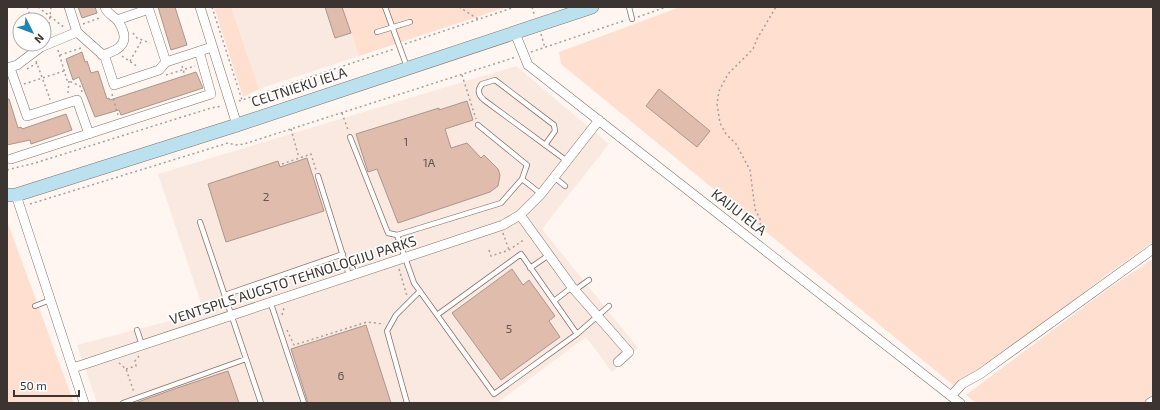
<svg xmlns="http://www.w3.org/2000/svg" width="1160" height="410" font-family="'Exo 2',sans-serif">
<rect width="100%" height="100%" fill="#fff6f2"/>
<path fill="#fae9e1" d="M 231,7 L 345,7 L 343,9 L 359,56 L 259,89 Z
M 516,66 L 609,144 L 542,229 L 638,348 L 612,372 L 586,337 L 497,403 L 97,403 L 77,345 L 204,312 L 158,174 Z"/>
<path fill="#ffdfd0" d="M 214,7 L 231,7 L 259,89 L 243,97 Z
M 345,7 L 507,7 L 359,56 L 343,9 Z
M 680,7 L 1153,7 L 1153,242 L 1109,273 L 958,389 L 561,64 L 559,52 Z
M 7,221 L 74,403 L 7,403 Z
M 1153,259 L 1153,403 L 976,403 L 966,395 L 1109,288 Z"/>
<path fill="#e0bcac" stroke="#a9968d" d="M 78,7 L 95,7 L 97,13 L 82,18 Z
M 158,7 L 175,7 L 187,45 L 171,50 Z
M 325,7 L 342,7 L 351,33 L 335,38 Z
M 82,52 L 85,62 L 87,61 L 91,73 L 98,71 L 107,99 L 109,98 L 110,100 L 196,72 L 203,88 L 121,115 L 119,110 L 95,117 L 79,77 L 73,80 L 66,59 Z
M 659,89 L 710,131 L 697,147 L 646,106 Z
M 7,99 L 9,99 L 18,128 L 21,127 L 22,129 L 66,114 L 72,130 L 31,144 L 30,140 L 7,145 Z
M 467,101 L 473,120 L 445,129 L 451,148 L 467,143 L 481,158 L 484,155 L 498,169 L 500,175 L 498,186 L 490,192 L 398,223 L 377,169 L 368,172 L 356,134 L 439,108 L 439,110 Z
M 307,158 L 324,211 L 226,242 L 208,184 L 278,161 L 280,167 Z
M 512,269 L 523,285 L 529,280 L 555,316 L 549,321 L 560,337 L 501,380 L 452,313 Z
M 366,325 L 391,403 L 308,403 L 291,349 Z
M 228,371 L 239,403 L 135,403 L 177,388 Z"/>
<g fill="none" stroke-linecap="round" stroke-linejoin="round">
<defs>
<path id="lane" d="M 385,7 L 407,67
M 629,7 L 632,19
M 377,32 L 410,22
M 478,125 L 527,165 L 522,179 L 541,194
M 350,137 L 388,233 L 397,235 L 414,283 L 494,394 L 577,334 L 609,306
M 545,145 L 555,131 L 554,125 L 495,80 L 482,84 C 477,90 478,95 484,100 L 567,161
M 318,176 L 349,275
M 554,177 L 565,186
M 200,222 L 261,403
M 397,235 L 501,203 L 522,179
M 530,268 L 549,255
M 575,290 L 589,280
M 225,295 L 343,254
M 270,301 L 304,403
M 554,301 L 572,287
M 35,306 L 50,300
M 437,315 L 521,254 L 577,334
M 137,330 L 142,345
M 123,403 L 246,359
M 407,403 L 387,331 L 396,315 L 420,291"/>
<path id="street" d="M 69,7 L 77,32
M 148,7 L 166,62
M 200,7 L 237,125
M 117,20 L 149,9
M 515,33 L 528,65 L 960,403
M 102,55 C 122,50 131,41 118,21 C 114,16 107,14 105,7
M 7,68 L 17,65 L 41,47 L 77,32 L 105,57 L 114,85 L 159,70 L 166,62 L 212,47
M 10,68 L 27,116 L 77,100 L 89,134
M 11,159 L 211,94 L 199,51
M 16,195 L 84,403
M 520,215 L 572,287 L 629,352 L 618,362
M 73,368 L 503,225 L 520,215 L 541,194 L 599,120
M 951,396 L 962,384 L 980,374 L 1153,249
M 1150,403 L 1153,401"/>
<path id="secondary" d="M 7,195 L 16,195 L 237,125 L 592,7"/>
</defs>
<use href="#lane" stroke="#84726a" stroke-width="6"/>
<use href="#street" stroke="#84726a" stroke-width="10"/>
<use href="#secondary" stroke="#84726a" stroke-width="14"/>
<path stroke="#a79e9a" stroke-width="1.5" stroke-dasharray="2 3" stroke-linecap="butt" d="M 27,7 L 32,20
M 38,7 L 65,28
M 212,7 L 242,100
M 459,7 L 478,19
M 532,7 L 534,14
M 638,17 L 666,7
M 83,24 L 102,17
M 133,33 L 137,38 L 150,43
M 48,34 L 51,7
M 541,34 L 545,48
M 405,44 L 515,7
M 58,50 L 67,80 L 80,86 L 82,92
M 531,52 L 626,20
M 60,55 L 81,48
M 122,56 L 138,67
M 36,61 L 50,99 L 49,99
M 130,61 L 142,40
M 182,66 L 185,76
M 27,69 L 37,63
M 166,75 L 195,66
M 462,75 L 476,119
M 24,84 L 64,71
M 68,93 L 69,81
M 112,94 L 118,115
M 239,101 L 394,49
M 342,113 L 348,130
M 291,129 L 299,158
M 282,164 L 311,154 L 316,170
M 7,170 L 35,163 L 211,108 L 222,106
M 30,204 L 228,143 L 236,145 L 244,144 L 516,57
M 503,233 L 509,250
M 761,235 L 760,219 L 755,209 L 750,170 L 736,144 L 726,134 L 720,123 L 717,104 L 719,91 L 728,74 L 753,49 L 757,39 L 776,7
M 489,250 L 491,256 L 509,250 L 525,239
M 399,269 L 407,296
M 282,315 L 284,308
M 287,330 L 294,345 L 367,322 L 384,324
M 119,363 L 126,369 L 134,392
M 126,369 L 136,366 L 135,361 L 139,356"/>
<use href="#lane" stroke="#fff" stroke-width="4.5"/>
<use href="#street" stroke="#fff" stroke-width="9"/>
<use href="#secondary" stroke="#bce1ee" stroke-width="13"/>
</g>
<g text-anchor="middle" stroke-width="3.5" stroke-linejoin="round" paint-order="stroke">
<g font-size="12" fill="#65564f">
<text x="406" y="146">1</text>
<text x="429" y="167">1A</text>
<text x="266" y="201">2</text>
<text x="509" y="333">5</text>
<text x="341" y="380">6</text>
</g>
<g font-size="14" fill="#3c3430" stroke="#fff">
<text transform="translate(299 87) rotate(-18)" y="5">CELTNIEKU IELA</text>
<text transform="translate(739 212) rotate(38)" y="5">KAIJU IELA</text>
<text transform="translate(293 280) rotate(-18)" y="5">VENTSPILS AUGSTO TEHNOLOĢIJU PARKS</text>
</g>
</g>
<rect width="1160" height="410" fill="none" stroke="#3c3430" stroke-width="16"/>
<g transform="translate(32 32) rotate(132)"><circle r="19" fill="#ffffff" stroke="#b1aeac"/>
<path d="M0-3L7 15L0 10L-7 15Z" fill="#1e86af"/>
<text y="-6" font-size="11" font-weight="bold" text-anchor="middle" fill="#3c3430">N</text>
</g>
<path d="M14 390v6h65v-6" fill="none" stroke="#3c3430" stroke-width="2"/>
<text x="20" y="390" font-size="12" fill="#3c3430" stroke="#ffffff" stroke-width="3" paint-order="stroke">50 m</text>
</svg>
